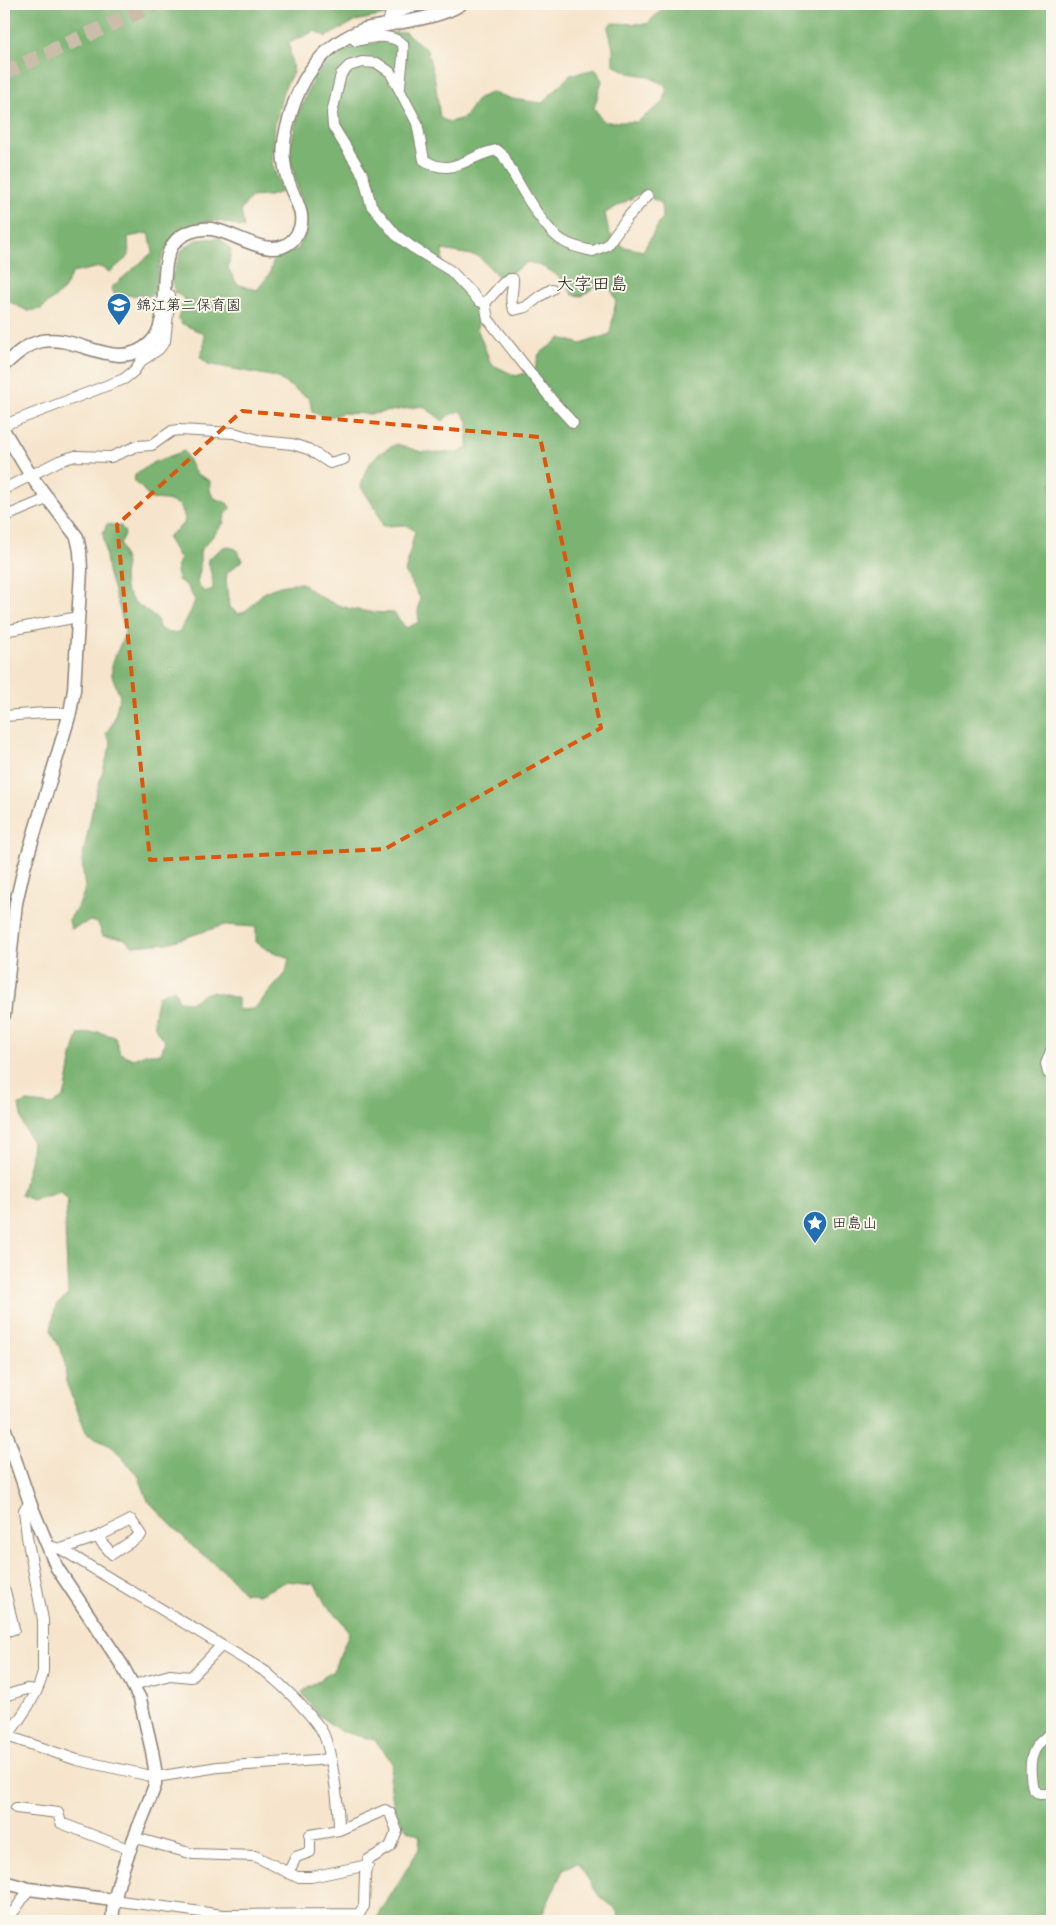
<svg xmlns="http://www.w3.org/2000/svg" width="1056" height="1925" font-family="Kalam,'Klee One',sans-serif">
<rect width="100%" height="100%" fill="#fbf7ec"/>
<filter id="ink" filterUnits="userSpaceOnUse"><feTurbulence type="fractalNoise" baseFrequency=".02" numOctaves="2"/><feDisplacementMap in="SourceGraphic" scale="10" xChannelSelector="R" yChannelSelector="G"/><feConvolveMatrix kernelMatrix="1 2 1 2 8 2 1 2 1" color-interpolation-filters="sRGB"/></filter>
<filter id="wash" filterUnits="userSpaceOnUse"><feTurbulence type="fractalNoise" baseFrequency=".0096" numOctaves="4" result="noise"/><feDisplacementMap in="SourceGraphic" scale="20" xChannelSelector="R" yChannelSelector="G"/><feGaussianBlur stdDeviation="1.12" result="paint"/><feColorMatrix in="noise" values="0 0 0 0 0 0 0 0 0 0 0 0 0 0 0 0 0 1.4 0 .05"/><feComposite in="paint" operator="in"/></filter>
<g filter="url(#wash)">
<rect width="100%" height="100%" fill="#f6e5cc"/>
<path fill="#7ab372" stroke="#4b6847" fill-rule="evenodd" d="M 4,4 L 436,4 L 424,9 L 405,5 L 385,15 L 355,21 L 326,37 L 315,31 L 289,43 L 293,72 L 283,91 L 275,124 L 272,163 L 282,192 L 269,196 L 251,197 L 241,210 L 244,228 C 235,226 223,220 213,221 C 186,222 164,242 159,268 C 157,276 158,284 157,292 L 149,296 L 115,295 L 111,288 L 153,252 L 149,233 L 128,237 L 129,256 L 110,272 L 100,267 L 72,273 L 64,290 L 41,309 L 28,311 L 4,299 Z
M 659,4 L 1052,4 L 1052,1921 L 621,1921 L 615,1908 L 599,1896 L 577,1862 L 563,1870 L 543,1913 L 531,1921 L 375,1921 L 419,1849 L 420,1836 L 407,1830 L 394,1809 L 390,1780 L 393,1763 L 375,1740 L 340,1731 L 317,1714 L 302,1692 L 333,1671 L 349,1633 L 340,1618 L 326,1605 L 315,1584 L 287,1581 L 261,1594 L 244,1593 L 225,1572 L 192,1546 L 148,1501 L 139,1477 L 111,1445 L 87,1434 L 66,1382 L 65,1359 L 51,1330 L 56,1305 L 68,1295 L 65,1225 L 68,1200 L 61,1192 L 32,1200 L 21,1195 L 30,1162 L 32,1142 L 23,1125 L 19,1105 L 28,1102 L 52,1105 L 64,1097 C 70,1076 70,1054 79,1034 L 98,1032 L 115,1037 L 120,1053 L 133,1059 L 145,1054 L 161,1054 L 165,1041 C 149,1026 154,1015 158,996 L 174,989 L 179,1001 L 191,1002 L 204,994 L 212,992 L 238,998 L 238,1010 L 254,1009 L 286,973 L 289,958 L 266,949 L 256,942 L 256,927 L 224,925 L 168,943 L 133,946 L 123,938 L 103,936 L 98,923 L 90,921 L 71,929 L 69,920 L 80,903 L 85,889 L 82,861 L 94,801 L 111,744 L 106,733 L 113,723 L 120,696 L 112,676 L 112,664 L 125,633 L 121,614 L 108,572 L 103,534 L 107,524 L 121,526 L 125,533 L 120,544 L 126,564 L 124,576 L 125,589 L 133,601 L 157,619 L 159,628 L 169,633 L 179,632 L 191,611 L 195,600 L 187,586 L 178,580 L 176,571 L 180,559 L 167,537 L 184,524 L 185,518 L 180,505 L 167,500 L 150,499 L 142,488 L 134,482 L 135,475 L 154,462 L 184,451 L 195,473 L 210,481 C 209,497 213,498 227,503 L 231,509 L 225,515 L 223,524 L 200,551 L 200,570 L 197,583 L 204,592 L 213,589 C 214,578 209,570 208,559 L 225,546 L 236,549 L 243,560 L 227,573 L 226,581 L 229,607 L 239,614 C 251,608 249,608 257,599 C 267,587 287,584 302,583 C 329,607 358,613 394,613 L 406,628 L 419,622 L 418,612 L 420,598 L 405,572 L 415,531 L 406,525 L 383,526 L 377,511 L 361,487 C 366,462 375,454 397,444 L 421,452 L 459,453 L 468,446 L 468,421 L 461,411 L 449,415 L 443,421 L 423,406 L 372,414 L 343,413 L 326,418 L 312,412 L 310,399 L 276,377 L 208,364 L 200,357 L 204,347 L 204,334 L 181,323 L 178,317 L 185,299 L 175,292 L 171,279 L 182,250 L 196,240 L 220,238 L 231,250 L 228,268 L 237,284 L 257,290 L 269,275 L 274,258 L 298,249 L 308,228 L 289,154 L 298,114 L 314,77 L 334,55 L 356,46 L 382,42 L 392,33 L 405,32 L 427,50 L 435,80 L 440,118 L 449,122 L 464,118 L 478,98 L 493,92 L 512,99 L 542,103 L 570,75 L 596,69 L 602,81 L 594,108 L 604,122 L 637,122 L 664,102 L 667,86 L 647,76 L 629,73 L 613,64 L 613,48 L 608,28 L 611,23 L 647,24 L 662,9 ZM 641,193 L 661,203 L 662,218 L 643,251 L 624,247 L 609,233 L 605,213 ZM 442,250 L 478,256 L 498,276 L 509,274 L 528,262 C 550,268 560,275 573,295 L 582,296 L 601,282 L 609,285 L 616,300 L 610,334 L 581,344 L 561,338 L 539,354 L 535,370 L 516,376 L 491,364 L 477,328 L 481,309 L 443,265 Z"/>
</g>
<g filter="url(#ink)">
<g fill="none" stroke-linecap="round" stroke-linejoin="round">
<path stroke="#cabda9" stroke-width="15" stroke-dasharray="15 8" stroke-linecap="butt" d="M 4,73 L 155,4"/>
<defs>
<path id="minor" d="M 388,24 L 390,15 L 416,6 L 419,4
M 350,35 L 356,41 C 373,37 389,33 403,44 C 405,51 400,77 400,88
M 552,289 L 540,296 L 526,307 L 514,310 C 508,300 514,290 513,279 L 510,279 L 503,283 L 485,303 L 488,319 L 552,400 L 573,423
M 485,303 L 479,301 L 451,271 L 412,247 L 396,235 L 371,205 L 363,175 L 333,126 L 332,113 L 341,74 L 349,66 L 362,62 L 377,63 L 390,72 L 417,123 L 424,160 C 453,179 470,154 497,150 L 503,155 C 515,177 542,229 563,241 C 572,247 584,249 593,251 L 607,245 L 627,218 L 648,195
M 4,425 L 124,379 L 134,371 L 141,361 L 159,349 L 165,341 L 170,295
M 4,489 L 59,461 L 75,456 L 111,457 L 137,446 L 152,445 L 172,431 L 179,430 L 234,433 L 261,441 L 292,444 L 308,449 L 330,463 L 344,459
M 4,517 L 49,498
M 4,631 L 78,617
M 4,716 L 45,713 L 70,713
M 1052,1048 L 1046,1064 L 1048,1073 L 1052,1075
M 49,1549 L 53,1547 L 61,1549 L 266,1672 C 284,1687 306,1709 320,1728 C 332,1744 339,1808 339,1830 L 385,1810 L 390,1813 L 397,1831 L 390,1847 L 368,1860 L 365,1874 L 364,1906 L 359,1914 L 223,1915 L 113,1900
M 61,1549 L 97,1537 L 131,1520 L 141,1535 L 112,1554 L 97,1537
M 4,1632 L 14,1629 L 5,1591
M 133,1685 L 170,1675 L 191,1677 L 221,1646
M 4,1696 L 27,1689 L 36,1690
M 1052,1733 C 1029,1746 1028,1765 1033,1789 L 1039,1794 L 1052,1794
M 8,1735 L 13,1738 L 77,1760 L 156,1777 L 218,1767 L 331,1759
M 4,1741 C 17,1722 40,1694 43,1671 L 43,1620 L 27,1537 L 24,1510 L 30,1503
M 16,1808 L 58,1813 L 61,1823 L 131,1850
M 136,1838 L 193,1854 L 255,1856 L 297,1877 L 311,1877 L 368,1865
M 288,1873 L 296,1857 L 310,1852 L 310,1835 L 339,1830
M 4,1920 L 15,1910 L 29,1889"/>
<path id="tertiary" d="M 4,365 C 15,355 27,344 42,341 C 78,334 117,374 150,343 C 179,316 146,246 190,232 C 198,229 208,228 216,230 C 240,235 276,264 296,236 C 309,217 295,201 289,183 C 286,176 285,168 284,161 C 282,147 285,133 289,120 C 300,77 323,44 365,29 C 392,23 439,19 461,4
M 4,431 L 31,476 L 77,537 L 80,551 L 81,570 L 74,690 L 70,713 L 24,868 L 16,903 L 4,1015
M 4,1427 L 30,1503 L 57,1568 L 122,1665 L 140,1699 L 152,1751 L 155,1769 L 155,1785 C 139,1830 115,1874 112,1921
M 4,1882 L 29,1889 L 113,1900"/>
</defs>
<use href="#minor" stroke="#898074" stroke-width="12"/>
<use href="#tertiary" stroke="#898074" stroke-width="15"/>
<use href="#minor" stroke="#fff" stroke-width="10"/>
<use href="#tertiary" stroke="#fff" stroke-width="12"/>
</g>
</g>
<path fill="none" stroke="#de560d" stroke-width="4" stroke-dasharray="10 6" stroke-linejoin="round" d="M 242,411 L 540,437 L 601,728 L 385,849 L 150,860 L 117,525 Z"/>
<defs>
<symbol id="school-pin" viewBox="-11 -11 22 30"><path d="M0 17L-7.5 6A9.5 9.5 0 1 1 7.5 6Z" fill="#1f6fb2" stroke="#fbf7ec"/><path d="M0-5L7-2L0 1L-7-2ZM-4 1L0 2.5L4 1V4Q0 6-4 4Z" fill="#fff"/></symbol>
<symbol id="sight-pin" viewBox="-11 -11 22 30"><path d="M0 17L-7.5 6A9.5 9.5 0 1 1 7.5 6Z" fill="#1f6fb2" stroke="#fbf7ec"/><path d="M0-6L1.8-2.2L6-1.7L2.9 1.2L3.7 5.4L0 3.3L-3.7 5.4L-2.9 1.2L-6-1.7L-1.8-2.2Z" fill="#fff"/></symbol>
</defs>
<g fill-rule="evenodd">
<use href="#school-pin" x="105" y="291" width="28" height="38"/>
<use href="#sight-pin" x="801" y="1209" width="28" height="38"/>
</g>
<g text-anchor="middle" stroke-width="4" stroke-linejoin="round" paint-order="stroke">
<g font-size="15" fill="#1c1c1c" stroke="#fbf7ec" text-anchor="start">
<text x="136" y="310">錦江第二保育園</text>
<text x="832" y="1228">田島山</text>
</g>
<g font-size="18" fill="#1c1c1c" stroke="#fbf7ec">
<text x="592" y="290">大字田島</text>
</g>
</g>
<rect width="1056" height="1925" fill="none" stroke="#fbf7ec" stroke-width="20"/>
</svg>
